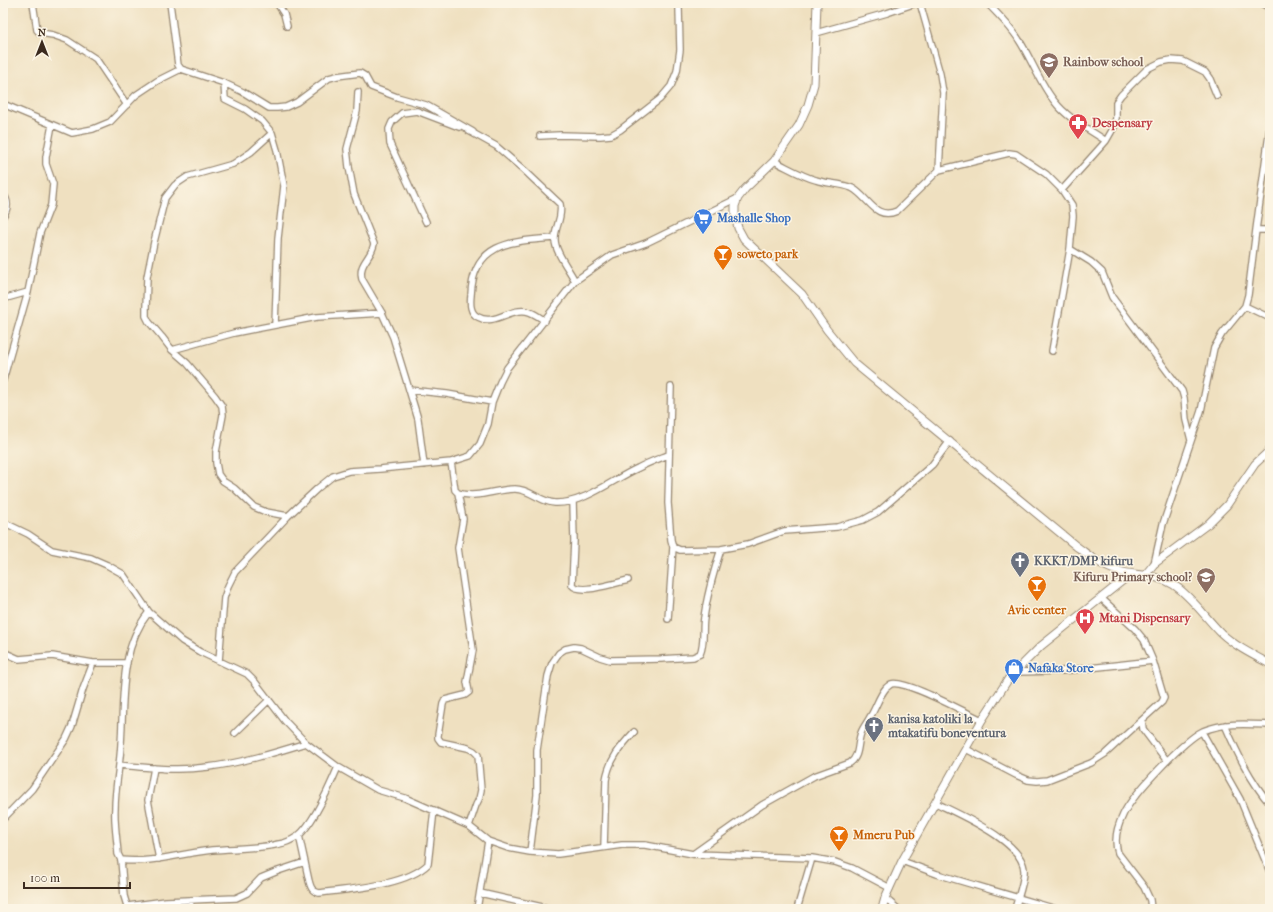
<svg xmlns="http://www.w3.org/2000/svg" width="1273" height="912" font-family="'IM FELL French Canon',serif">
<rect width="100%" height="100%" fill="#fcf5e5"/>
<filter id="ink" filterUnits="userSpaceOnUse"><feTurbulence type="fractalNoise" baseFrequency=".025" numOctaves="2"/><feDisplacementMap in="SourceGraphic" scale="8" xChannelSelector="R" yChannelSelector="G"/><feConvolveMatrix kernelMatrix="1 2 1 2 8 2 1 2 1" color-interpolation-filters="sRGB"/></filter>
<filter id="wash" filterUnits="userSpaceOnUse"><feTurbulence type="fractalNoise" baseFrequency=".012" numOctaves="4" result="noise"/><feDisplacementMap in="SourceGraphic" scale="16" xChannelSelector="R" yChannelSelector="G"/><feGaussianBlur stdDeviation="0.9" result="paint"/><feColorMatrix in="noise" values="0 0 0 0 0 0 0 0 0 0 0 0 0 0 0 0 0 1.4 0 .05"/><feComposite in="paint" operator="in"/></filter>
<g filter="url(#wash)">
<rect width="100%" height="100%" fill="#efe0c0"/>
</g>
<g filter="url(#ink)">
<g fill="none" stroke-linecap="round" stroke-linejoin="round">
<defs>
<path id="minor" d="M 33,3 L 37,30 L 40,33 L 53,35 L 67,40 L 96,59 L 127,105
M 170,3 L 178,65 L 181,69 L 224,83 L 243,92 L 269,108 L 277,108 L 286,107 L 297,102 L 329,78 L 337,76 L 360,73 L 365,76 L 371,87 L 397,97 L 426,105 L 473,132
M 277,3 L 284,14 L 287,26
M 920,3 L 940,74 L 943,93 L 939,170
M 987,3 C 999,15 1011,27 1019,40 C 1032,60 1040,84 1055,102 C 1067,118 1090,130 1106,141
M 1261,3 L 1270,8
M 816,33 L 887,13 L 916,3
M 224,83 L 225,99 L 245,109 L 262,121 L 272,133 L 277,150 L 284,186 L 278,238 L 275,325
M 358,92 L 357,111 L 347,149 L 349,167 L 354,194 L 374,244 C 371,259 358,263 362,279 L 382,313 L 393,337 L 418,419 L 424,465
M 3,104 L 72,133 L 93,129 L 110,122 L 136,95 L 157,81 L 181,69
M 469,131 L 496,146 L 524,170 L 560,204 C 563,218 555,226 555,238 C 554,251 569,269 575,281
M 272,133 L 251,152 L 233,164 L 187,177 L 175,185 L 165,198 L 154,242 L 147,277 L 146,308 L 146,316 L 149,322 L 162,337 L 172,350 L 187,363 L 215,396 L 222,406 L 223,415 L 216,452 L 216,463 L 218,474 L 223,481 L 234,488 L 254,507 L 266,512 L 288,516
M 540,136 L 560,135 L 600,136 L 611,135 L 620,130 L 660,99 L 671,86 L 677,71 L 680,50 L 679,7 L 682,3
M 774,161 C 787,167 801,176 816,180 C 827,184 841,183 852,188 C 869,197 875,221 897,211 L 939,170 L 1009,153 L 1016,154 L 1046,174 L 1062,190 L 1072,205 L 1073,216 L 1070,249 L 1052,351
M 1062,190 L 1106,141 L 1114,127 L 1116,118 L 1116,102 L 1121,95 L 1147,69 L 1161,62 L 1171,60 L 1183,61 L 1205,72 L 1210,79 L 1217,96
M 3,194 C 9,201 8,209 3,216
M 426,222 L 390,144 L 389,129 L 392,122 L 402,113 L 417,111 L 459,127
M 1256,230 L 1270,230
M 1070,249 L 1091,262 L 1102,272 L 1112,297 L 1182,391 L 1184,398 L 1186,420 L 1191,440
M 3,299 L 28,292
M 1245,306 L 1270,318
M 545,321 C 539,317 533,312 526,311 C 510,308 494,326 478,317 C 470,313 470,304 471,295 C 473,242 512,241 555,238
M 172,350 L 234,333 L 317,317 L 382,313
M 3,380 L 28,292 L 40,233 L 51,205 L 53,184 L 46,164 L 46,157 L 52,125
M 671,387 L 668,503 L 671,540 L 673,547 L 680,550 L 721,549 L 748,544 L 784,531 L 837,527 L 863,520 L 878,512 L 932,465 L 950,441
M 409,390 L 447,394 L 492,402
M 451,462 L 455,490 L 458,493 C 477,499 496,489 515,489 C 530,489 540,502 555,503 C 584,504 612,480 638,468 C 647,463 658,459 668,455
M 458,493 L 463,519 L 458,548 L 473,650 L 467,682 L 469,692 L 465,695 L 445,700 L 443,704 L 438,735 L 438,738 L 441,742 L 468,748 L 474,751 L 478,755 L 481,790 L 479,799 L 476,805 L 469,826
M 573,501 L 574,541 L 572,585 C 580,595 616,583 628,580
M 3,522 L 28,534 L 52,550 L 91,558 L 107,565 L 123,574 L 149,612 L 182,641 L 200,652 L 247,674 L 255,682 L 285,721 L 306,743 L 338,767 L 378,790 L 405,798 L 469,826 L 488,841 L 508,848 L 530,852 L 558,854 L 622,845 L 645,845 L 693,854 L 812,858 L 835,862 L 852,868 L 890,888
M 1154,564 L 1163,524 L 1201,411 L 1214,348 L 1222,334 L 1245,306 L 1248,295 L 1256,230 L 1270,127
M 1101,598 L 1135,629 L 1144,640 L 1153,661 L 1164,698 L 1162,702 L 1142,720 L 1143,729 L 1167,761
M 149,612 C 119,649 124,700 121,744 C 120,766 115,787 115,808 C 114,823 117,839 118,854 L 121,860 C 149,864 183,853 212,850 C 233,848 258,849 279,844 C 286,843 292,840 298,836 C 313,824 330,786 338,767
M 668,619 L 673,547
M 3,652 L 19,659 L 52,656 L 93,663 L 127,663
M 219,661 L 224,598 L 228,586 L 235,572 L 288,516 L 318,488 L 333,476 L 349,471 L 380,469 L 451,462 L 470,456 L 480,444 L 488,424 L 492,402 L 500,382 L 507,368 L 575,281 L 612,255 L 646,243 L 738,198
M 1015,672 L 1062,671 L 1153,661
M 1225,725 C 1237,753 1250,780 1270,804
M 1202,732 L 1240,799 L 1270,872
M 235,733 L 269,700
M 966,749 L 1016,775 L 1028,780 L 1037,781 L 1047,780 L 1091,763 L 1105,754 L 1142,720
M 119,765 C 149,768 178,771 208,767 C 241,763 274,753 306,743
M 154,768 L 148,800 L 159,859
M 936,803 C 958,814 1027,843 1024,873 C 1023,885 1018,897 1015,909
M 3,819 L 32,789 L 66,739 L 72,726 L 83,689 L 93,663
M 299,835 L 309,881 C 311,888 312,891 319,893 C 349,889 406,886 428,864 L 434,810
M 604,847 L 606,780 C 609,760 621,746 634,732
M 530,852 L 537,795 L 537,750 L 548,676 L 552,663 L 559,653 L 565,649 L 574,647 L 581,648 L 600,657 L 610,660 L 661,659 L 693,657 L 700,654 C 705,643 702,630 704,618 C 707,594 714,571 721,549
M 693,854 L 762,805 L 814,776 L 850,763 C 860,756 857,743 861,733 C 863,727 867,723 870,717 C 876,708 879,696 886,688 C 887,687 891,684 891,684 C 905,679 966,713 982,720
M 121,860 L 124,896 L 128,909
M 902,861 L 937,874 L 1056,909
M 480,893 L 551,909
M 885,898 L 898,909
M 128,906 L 166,901 L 236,898 L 247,893 L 261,878 L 278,871 L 305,862
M 190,909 L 191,900
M 477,909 L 488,841
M 797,909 L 812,858
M 1151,909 L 1150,900 L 1144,887 L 1118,853 C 1114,841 1117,827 1123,815 C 1131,796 1184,740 1203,731 C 1224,722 1248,724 1270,725"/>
<path id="tertiary" d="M 817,3 L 814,84 L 808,105 L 799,125 L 774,161 L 745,189 L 738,198 L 735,206 L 735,216 L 738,228 L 744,239 L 802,294 L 827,330 L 854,363 L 1076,546 C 1089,555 1102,567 1118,571 C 1137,576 1156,574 1174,585 C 1192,597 1205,617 1221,633 C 1235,646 1253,655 1270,664
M 1145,575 L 1154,564 L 1208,524 L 1227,505 L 1255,464 L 1270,450
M 882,909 L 885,898 L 902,861 L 982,720 L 1009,678 L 1041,646 L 1131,574"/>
</defs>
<use href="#minor" stroke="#95856f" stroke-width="8"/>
<use href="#tertiary" stroke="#95856f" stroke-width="9"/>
<use href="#minor" stroke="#fff" stroke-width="5.5"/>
<use href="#tertiary" stroke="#fff" stroke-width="7"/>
</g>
</g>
<defs>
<symbol id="school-pin" viewBox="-11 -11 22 30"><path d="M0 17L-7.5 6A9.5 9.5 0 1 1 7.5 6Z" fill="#8d6e63" stroke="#fcf5e5"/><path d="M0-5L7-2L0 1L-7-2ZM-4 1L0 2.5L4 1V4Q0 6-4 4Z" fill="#fff"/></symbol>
<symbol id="pharmacy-pin" viewBox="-11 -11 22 30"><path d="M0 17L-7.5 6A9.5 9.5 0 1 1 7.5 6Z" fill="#e0444e" stroke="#fcf5e5"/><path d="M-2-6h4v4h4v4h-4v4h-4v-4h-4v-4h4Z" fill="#fff"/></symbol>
<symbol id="supermarket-pin" viewBox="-11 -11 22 30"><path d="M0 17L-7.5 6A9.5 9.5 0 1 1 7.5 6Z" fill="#3f7fe0" stroke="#fcf5e5"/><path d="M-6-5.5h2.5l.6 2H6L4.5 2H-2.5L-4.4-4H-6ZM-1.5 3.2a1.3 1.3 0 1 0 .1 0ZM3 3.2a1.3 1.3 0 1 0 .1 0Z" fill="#fff"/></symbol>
<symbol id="bar-pin" viewBox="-11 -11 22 30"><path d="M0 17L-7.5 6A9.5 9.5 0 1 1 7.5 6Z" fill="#e8710a" stroke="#fcf5e5"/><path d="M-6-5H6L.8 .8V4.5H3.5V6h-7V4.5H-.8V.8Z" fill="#fff"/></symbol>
<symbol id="church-pin" viewBox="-11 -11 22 30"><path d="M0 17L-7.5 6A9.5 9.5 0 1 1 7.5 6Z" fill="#6b7280" stroke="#fcf5e5"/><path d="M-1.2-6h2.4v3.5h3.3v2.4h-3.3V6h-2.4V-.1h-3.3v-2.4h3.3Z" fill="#fff"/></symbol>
<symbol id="hospital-pin" viewBox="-11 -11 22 30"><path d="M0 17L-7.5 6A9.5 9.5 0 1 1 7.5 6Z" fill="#e0444e" stroke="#fcf5e5"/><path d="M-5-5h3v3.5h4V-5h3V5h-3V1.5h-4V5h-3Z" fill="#fff"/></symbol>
<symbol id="shop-pin" viewBox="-11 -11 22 30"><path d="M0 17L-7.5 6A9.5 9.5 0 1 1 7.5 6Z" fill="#3f7fe0" stroke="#fcf5e5"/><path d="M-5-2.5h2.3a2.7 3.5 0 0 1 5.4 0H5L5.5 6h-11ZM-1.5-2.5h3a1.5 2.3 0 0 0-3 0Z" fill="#fff"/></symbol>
</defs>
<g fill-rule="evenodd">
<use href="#school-pin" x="1038" y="51" width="22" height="30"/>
<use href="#pharmacy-pin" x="1067" y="112" width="22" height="30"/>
<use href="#supermarket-pin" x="692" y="207" width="22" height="30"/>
<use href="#bar-pin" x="712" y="243" width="22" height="30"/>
<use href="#church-pin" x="1009" y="550" width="22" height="30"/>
<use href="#school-pin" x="1195" y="566" width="22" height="30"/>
<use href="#bar-pin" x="1026" y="574" width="22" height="30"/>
<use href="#hospital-pin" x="1074" y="607" width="22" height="30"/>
<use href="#shop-pin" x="1003" y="657" width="22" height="30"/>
<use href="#church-pin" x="863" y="715" width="22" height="30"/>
<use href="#bar-pin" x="828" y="824" width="22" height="30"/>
</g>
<g text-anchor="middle" stroke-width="3" stroke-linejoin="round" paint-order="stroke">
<g font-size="12" font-weight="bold" fill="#785e54" stroke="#fcf5e5" text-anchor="start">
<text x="1063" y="66">Rainbow school</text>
<text x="1192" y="581" text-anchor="end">Kifuru Primary school?</text>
</g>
<g font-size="12" font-weight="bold" fill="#be3a42" stroke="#fcf5e5" text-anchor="start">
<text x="1092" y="127">Despensary</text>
<text x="1099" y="622">Mtani Dispensary</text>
</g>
<g font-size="12" font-weight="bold" fill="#366cbe" stroke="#fcf5e5" text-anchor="start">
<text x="717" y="222">Mashalle Shop</text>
<text x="1028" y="672">Nafaka Store</text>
</g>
<g font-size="12" font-weight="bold" fill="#c56008" stroke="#fcf5e5" text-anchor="start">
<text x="737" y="258">soweto park</text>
<text x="1037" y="614" text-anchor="middle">Avic center</text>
<text x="853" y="839">Mmeru Pub</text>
</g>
<g font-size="12" font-weight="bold" fill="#5b616d" stroke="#fcf5e5" text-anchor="start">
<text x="1034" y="565">KKKT/DMP kifuru</text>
<text x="888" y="723">kanisa katoliki la<tspan x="888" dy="14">mtakatifu boneventura</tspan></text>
</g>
</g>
<rect width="1273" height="912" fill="none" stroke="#fcf5e5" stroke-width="16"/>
<g transform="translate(42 42)" stroke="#fcf5e5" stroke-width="3" paint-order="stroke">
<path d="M0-3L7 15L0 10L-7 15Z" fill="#3b2a1e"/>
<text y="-6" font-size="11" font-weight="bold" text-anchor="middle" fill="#3b2a1e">N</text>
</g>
<path d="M24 882v6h106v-6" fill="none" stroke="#3b2a1e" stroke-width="2"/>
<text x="30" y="882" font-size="12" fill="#3b2a1e" stroke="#fcf5e5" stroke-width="3" paint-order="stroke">100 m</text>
</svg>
